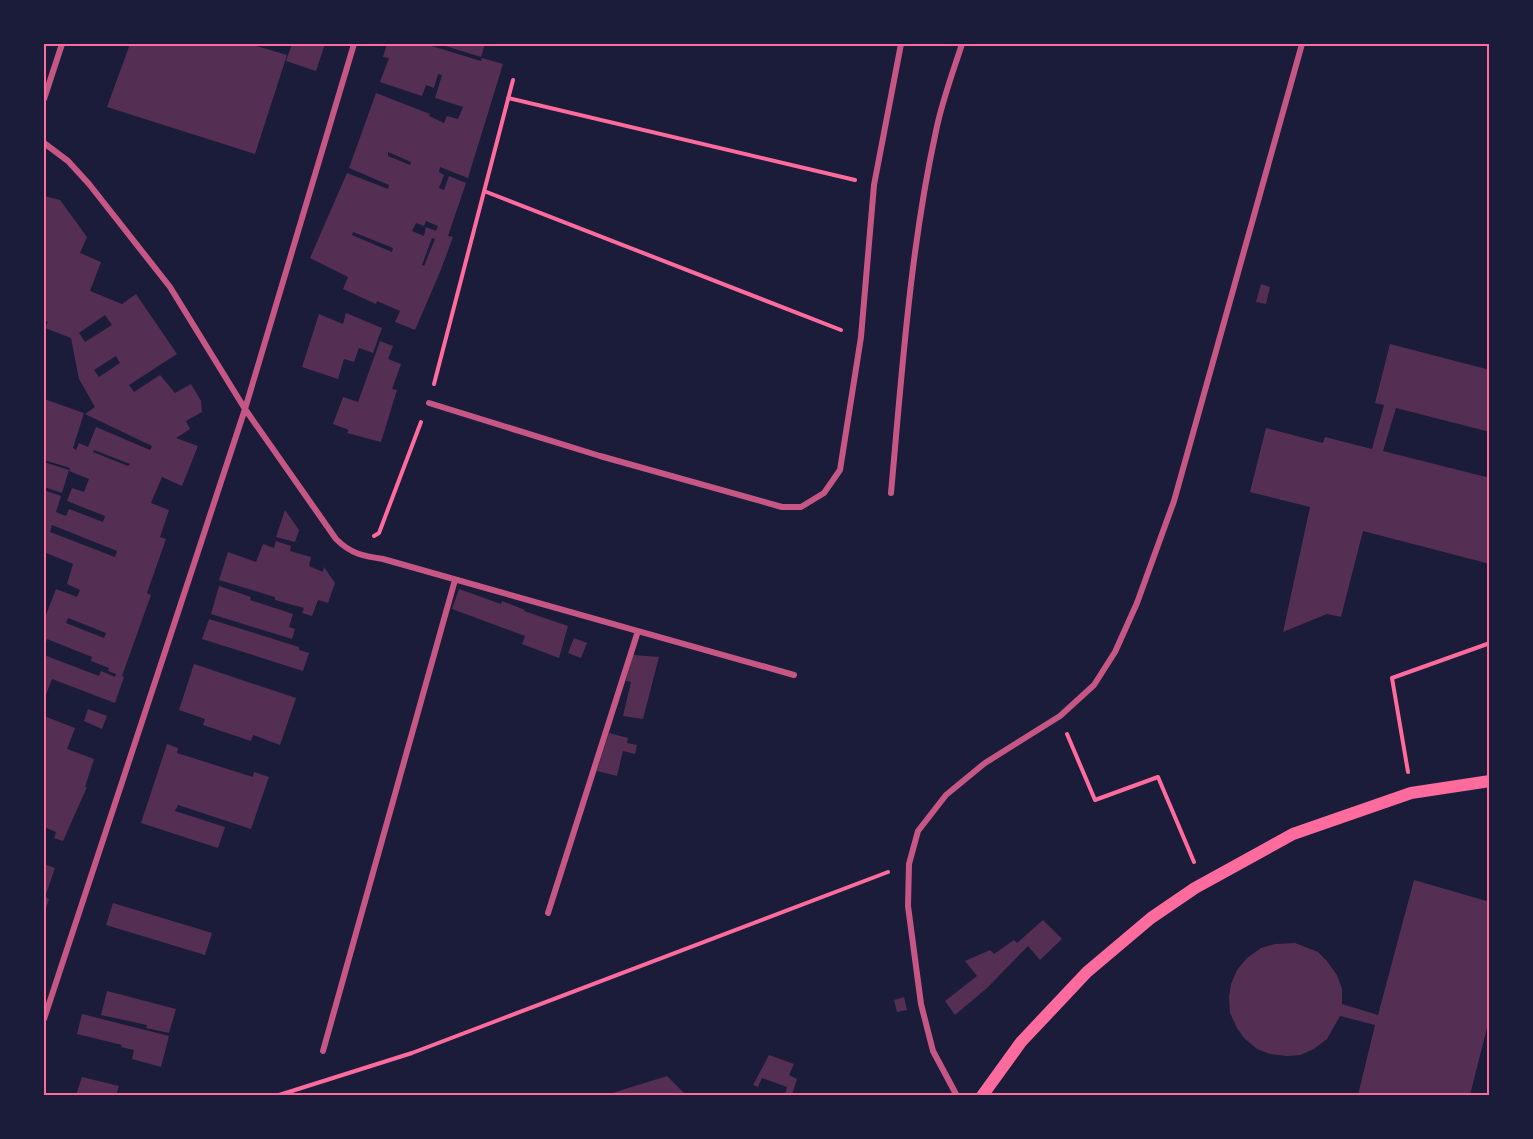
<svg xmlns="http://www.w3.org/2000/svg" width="1533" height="1139" font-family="'Archivo Narrow',sans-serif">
<rect width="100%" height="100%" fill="#1b1b3a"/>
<path fill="#542f53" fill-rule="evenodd" d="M 130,44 L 250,44 L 287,55 L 255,154 L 107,107 Z
M 292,44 L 325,44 L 316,71 L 286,61 Z
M 387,44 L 425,44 L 481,61 L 482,58 L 503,64 L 468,178 L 440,167 L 439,172 L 444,175 L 439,188 L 444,190 L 449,176 L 466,183 L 448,236 L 453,237 L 440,272 L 415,330 L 395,322 L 400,311 L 377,301 L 376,304 L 343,289 L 348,277 L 310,258 L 347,173 L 388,189 L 389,185 L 349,168 L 376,93 L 430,114 L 429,116 L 444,123 L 447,116 L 458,119 L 463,107 L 435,98 L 442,75 L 438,74 L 434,88 L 426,85 L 422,96 L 380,82 L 389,58 L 383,57 ZM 388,152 L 411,162 L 410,165 L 388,156 ZM 426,221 L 438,226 L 436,231 L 426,227 L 424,236 L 412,231 L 416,223 L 424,226 ZM 353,232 L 393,248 L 392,252 L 352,235 ZM 432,238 L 435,239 L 424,266 L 422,265 Z
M 439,44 L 485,44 L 481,57 Z
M 44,196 L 60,200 L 87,237 L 80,253 L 101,262 L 90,291 L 122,304 L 136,294 L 177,354 L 129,385 L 134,392 L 160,375 L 175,393 L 191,384 L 201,401 L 202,412 L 186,421 L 190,429 L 176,438 L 198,446 L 182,486 L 162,477 L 151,503 L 169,510 L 160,537 L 166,539 L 147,593 L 151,595 L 122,676 L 124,677 L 115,703 L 52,679 L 44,700 L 44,655 L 99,676 L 101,671 L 115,677 L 116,674 L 108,671 L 109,668 L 91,661 L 92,657 L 47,639 L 44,648 L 44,614 L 46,615 L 56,589 L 77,597 L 80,590 L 67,584 L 73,564 L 44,552 L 44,490 L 61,496 L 56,512 L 66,516 L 69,509 L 103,522 L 105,516 L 67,501 L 72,488 L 84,492 L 89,479 L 69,471 L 70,468 L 44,460 L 44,399 L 84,413 L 73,448 L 76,450 L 79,443 L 88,447 L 96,427 L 150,450 L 152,446 L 85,414 L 95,407 L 79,379 L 71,338 L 45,328 L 48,322 L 44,320 ZM 105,315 L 112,325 L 85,342 L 79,333 ZM 116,356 L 120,363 L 99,377 L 94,370 ZM 94,450 L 130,464 L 128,466 L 93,452 ZM 52,525 L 117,551 L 115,557 L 50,532 ZM 68,618 L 106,633 L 104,638 L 66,623 Z
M 1261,284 L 1270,287 L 1266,304 L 1256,302 Z
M 346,313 L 382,328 L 373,353 L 359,348 L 354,362 L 344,359 L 338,379 L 302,367 L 319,314 L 343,324 Z
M 380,341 L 393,346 L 388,359 L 401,364 L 392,389 L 397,390 L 381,442 L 347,433 L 349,430 L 333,424 L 343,397 L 358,402 Z
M 1390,344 L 1490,370 L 1490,432 L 1396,408 L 1383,451 L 1490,478 L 1490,564 L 1363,531 L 1341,617 L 1327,614 L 1283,632 L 1310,507 L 1250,492 L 1266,428 L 1323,443 L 1325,437 L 1372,449 L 1384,405 L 1375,403 Z
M 44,462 L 69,470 L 62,493 L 44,487 Z
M 285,510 L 299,530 L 295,542 L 276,537 Z
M 276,541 L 291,546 L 290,551 L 311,557 L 309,566 L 323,572 L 324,567 L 335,583 L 328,603 L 318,600 L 312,616 L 302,613 L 304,608 L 275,600 L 275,597 L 219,580 L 228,552 L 256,562 L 263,544 L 274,548 Z
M 219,586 L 251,597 L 250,600 L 293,614 L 289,627 L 295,629 L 292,639 L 211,614 Z
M 459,589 L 501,604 L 502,601 L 525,610 L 524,611 L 568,626 L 559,658 L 522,644 L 525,636 L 452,609 Z
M 209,619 L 299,647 L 299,650 L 309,653 L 303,671 L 202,639 Z
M 574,638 L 587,643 L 581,658 L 568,653 Z
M 633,655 L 659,657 L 643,719 L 623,716 L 631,682 L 626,681 Z
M 194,664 L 296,698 L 280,745 L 253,735 L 251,741 L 203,725 L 205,719 L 179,710 Z
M 88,709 L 107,716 L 102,729 L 84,721 Z
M 44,716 L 75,728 L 67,749 L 94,759 L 85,787 L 87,787 L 63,841 L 54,838 L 56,832 L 44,827 Z
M 609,733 L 628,738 L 627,743 L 637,745 L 635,754 L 623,751 L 617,776 L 597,771 Z
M 167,744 L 178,748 L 177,753 L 253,777 L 254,772 L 269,777 L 251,829 L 178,805 L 175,811 L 225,827 L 218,848 L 141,823 Z
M 44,864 L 55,868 L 45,897 L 49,899 L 44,913 Z
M 1414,880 L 1490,902 L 1490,1016 L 1470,1095 L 1358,1095 L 1375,1025 L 1340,1016 L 1327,1039 L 1314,1049 L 1300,1055 L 1287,1056 L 1270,1054 L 1257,1049 L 1244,1038 L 1237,1028 L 1230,1013 L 1229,997 L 1231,984 L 1237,970 L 1247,958 L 1261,948 L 1275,944 L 1295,943 L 1318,952 L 1326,960 L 1337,975 L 1342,989 L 1342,1004 L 1378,1015 Z
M 113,903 L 212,933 L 205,955 L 106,925 Z
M 1043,920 L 1062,939 L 1040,960 L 1028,946 L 987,988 L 955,1015 L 945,1001 L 977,976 L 965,961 L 990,950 L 994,954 L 1014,940 L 1017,943 Z
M 107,991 L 176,1009 L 169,1033 L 146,1028 L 147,1025 L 101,1015 Z
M 904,997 L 907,1010 L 897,1012 L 894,1000 Z
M 82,1014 L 169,1036 L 161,1067 L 132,1059 L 134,1050 L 121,1047 L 122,1045 L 77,1034 Z
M 769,1055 L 794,1064 L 789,1075 L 797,1079 L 792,1095 L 785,1095 L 787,1087 L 762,1078 L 758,1087 L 753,1085 Z
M 667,1076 L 686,1095 L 606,1095 Z
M 82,1077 L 119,1086 L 116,1095 L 76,1095 Z"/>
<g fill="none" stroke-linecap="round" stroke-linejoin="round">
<path stroke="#ff6b9d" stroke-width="4" d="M 508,98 L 855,180
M 484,191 L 841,330
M 434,384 L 513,80
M 374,536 L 379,533 L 421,422
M 1067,734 L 1095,800 L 1158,777 L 1194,862
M 1408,772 L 1392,678 L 1490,643
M 276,1096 L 412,1053 L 888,872"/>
<path stroke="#c65784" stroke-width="6" d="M 44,99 L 62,44
M 44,143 L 68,161 L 89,184 L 170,287 L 245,409 L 336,539 C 351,554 363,556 383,559 L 794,675
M 429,403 L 600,456 L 782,507 L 801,507 L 824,493 L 840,470 L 861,337 L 874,185 L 901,44
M 891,493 C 902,372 910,250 936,131 C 942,101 953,72 962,44
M 548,913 L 638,631
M 44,1019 L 245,409 L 354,44
M 323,1051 L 455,580
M 957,1096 L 933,1051 L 921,1004 L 908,906 L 909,864 L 918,831 L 946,795 L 985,763 L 1060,716 L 1094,685 L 1115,652 L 1137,603 L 1174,501 L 1302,44"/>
<path stroke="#ff6b9d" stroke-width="12" d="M 982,1096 L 1021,1042 L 1087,972 L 1151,918 L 1195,888 L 1293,834 L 1411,793 L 1490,781"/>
</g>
<rect width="1533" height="1139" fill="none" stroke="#1b1b3a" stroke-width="90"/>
<rect x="45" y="45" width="1443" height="1049" fill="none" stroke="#ff6b9d" stroke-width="2"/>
</svg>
